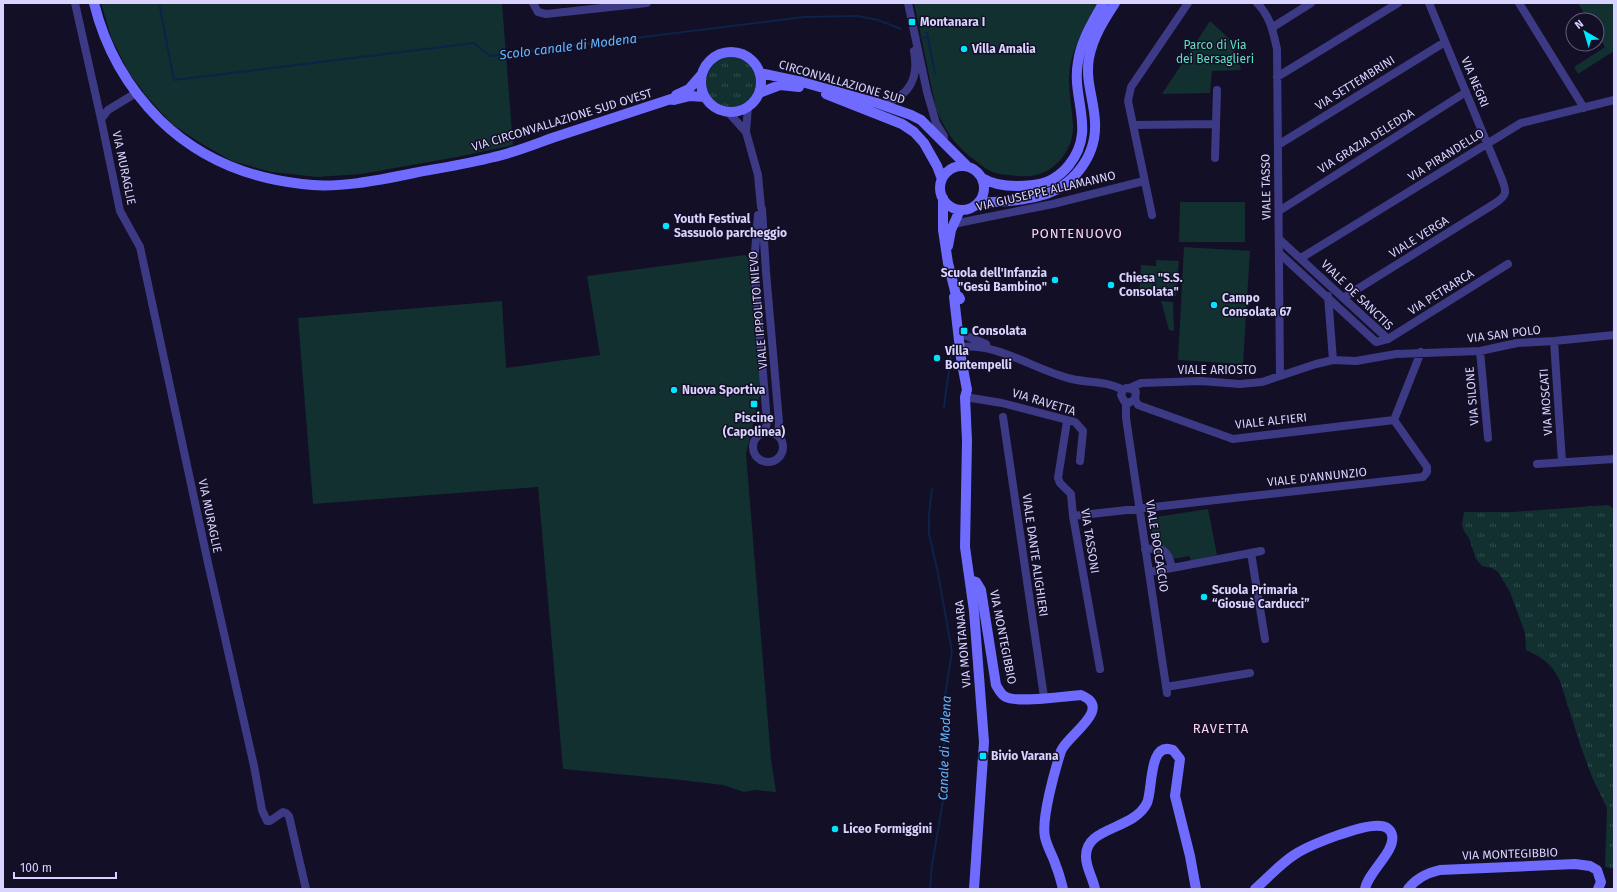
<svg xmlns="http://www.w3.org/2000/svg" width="1617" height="892" font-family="'Fira Sans',sans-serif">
<defs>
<pattern id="grass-tufts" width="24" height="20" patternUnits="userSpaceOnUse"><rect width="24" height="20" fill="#12302f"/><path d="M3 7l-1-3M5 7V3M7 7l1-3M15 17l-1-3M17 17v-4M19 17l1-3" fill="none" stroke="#344d4e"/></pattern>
</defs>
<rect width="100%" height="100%" fill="#130f26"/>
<path fill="url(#grass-tufts)" d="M706 82a25 25 0 1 1 50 0a25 25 0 1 1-50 0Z
M 1608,505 L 1614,509 L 1614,869 L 1605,867 L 1607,808 L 1592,777 L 1581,747 L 1560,681 C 1552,664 1543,658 1526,650 L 1525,633 L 1510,592 L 1498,572 L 1492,568 L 1482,566 L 1476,559 L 1469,538 L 1464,531 L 1462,525 L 1464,512 L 1514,512 Z"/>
<path fill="#12302f" d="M 101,3 L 502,3 L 513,145 L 457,157 L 361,174 L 317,177 L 271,172 L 232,161 L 202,144 L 173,125 L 148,98 L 129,73 L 111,37 Z
M 914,3 L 1097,3 C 1086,24 1074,44 1070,67 C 1067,87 1072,106 1073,125 C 1074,147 1058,170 1036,175 C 1024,178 1011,175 999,174 C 989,172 984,167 976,161 C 957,148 945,131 936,109 Z
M 1578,3 L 1614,3 L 1614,51 L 1578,74 L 1574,67 L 1605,47 L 1597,34 L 1597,20 L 1588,20 Z
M 1210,21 L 1233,42 L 1241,70 L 1212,71 L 1210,93 L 1162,94 Z
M 1180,202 L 1245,202 L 1245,242 L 1179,242 Z
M 1184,247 L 1250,251 L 1243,364 L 1178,360 Z
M 745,255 L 757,268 L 766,370 L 746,454 L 771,759 L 776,792 L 755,790 L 744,792 L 723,785 L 681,780 L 563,769 L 538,487 L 313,504 L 298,318 L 502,301 L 506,368 L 600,355 L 587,276 Z
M 1156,260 L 1179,261 L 1176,296 L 1154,294 L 1155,271 L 1153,295 L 1139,293 L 1141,265 L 1156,266 Z
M 1161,301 L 1173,302 L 1174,331 L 1169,330 Z
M 1208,509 L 1217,555 L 1191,561 L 1189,556 L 1173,559 L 1155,546 L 1149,518 Z"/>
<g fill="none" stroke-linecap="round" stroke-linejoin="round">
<path stroke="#0c2248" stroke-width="2" d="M 159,3 L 174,80 L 474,43 L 490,56 L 804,17 L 857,16 L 878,20 L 901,29
M 927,33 L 935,74
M 920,37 L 928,38
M 944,407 L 951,354
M 930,889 L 932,865 L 944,795 L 944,702 L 952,652 L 938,573 L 929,534 L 929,515 L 932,489"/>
<path stroke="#3d3a85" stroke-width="8" d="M 75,3 L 101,119 L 120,211 L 140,247 L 208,563 L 254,766 L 262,810 L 267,821 L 270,821 L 283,812 L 286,813 L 289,816 L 306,889
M 533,3 L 538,12 L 546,14 L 647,3
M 908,3 L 927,92 L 936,123 L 944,136 L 943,142
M 1257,3 C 1270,16 1273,31 1277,49 L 1280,376
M 1519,3 L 1584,108
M 1273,27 L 1311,3
M 1277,77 L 1398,3
M 883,104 C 910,96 919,78 914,51
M 748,107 L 746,132 L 758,175 L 761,207 L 762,209 L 766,272 L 779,422 L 778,435
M 728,112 L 746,132
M 101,119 L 108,110 L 136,93
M 1134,125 L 1216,124
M 1278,145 L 1445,42
M 1215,158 L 1217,90
M 1279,211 L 1466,92
M 758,215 L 754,264 L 767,422 L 765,432
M 1152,215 L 1128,101 L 1131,87 L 1188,3
M 953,224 L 1053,204 L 1144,181
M 1279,239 L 1388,339
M 1279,253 L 1376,342 L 1388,339 L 1508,264
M 1301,258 L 1521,123 L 1614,100
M 1328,296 L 1333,360
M 1343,298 L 1494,204 C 1508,195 1507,192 1501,177 L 1429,3
M 964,335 L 986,344 L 987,347
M 1554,341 L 1562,462
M 960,347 C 1000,343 1034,370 1072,379 C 1089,383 1108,381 1123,390 L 1126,388 L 1132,389 L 1136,392 L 1135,399 L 1129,403 L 1124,401 L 1121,395 L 1123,390
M 1480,351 L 1488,438
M 1130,388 L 1141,383 L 1201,381 L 1240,384 L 1262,382 L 1316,364 L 1333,360 L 1356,361 L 1396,354 L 1480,351 L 1517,343 L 1554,341 L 1614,335
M 965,397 L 1002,403 L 1075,422 L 1083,431 L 1080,461
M 1135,399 L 1138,405 L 1233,439 L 1394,420
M 1126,402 L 1126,418 L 1167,693
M 1003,417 L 1044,697
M 1067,421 L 1058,478 L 1060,483 L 1071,494 L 1073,516 L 1100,669
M753 447a15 15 0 1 1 30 0a15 15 0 1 1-30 0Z
M 1537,464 L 1614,459
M 1073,516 L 1423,477 L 1427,472 L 1427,467 L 1394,420 L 1421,352
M 1145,549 C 1163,548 1168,549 1172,568 L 1149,572
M 1251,553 L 1265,639
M 1172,568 L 1261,551
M 1166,687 L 1250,673"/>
<path stroke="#6f6bff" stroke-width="10" d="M 94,3 C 105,48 127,87 160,120 C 200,159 247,178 302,184 C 337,189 380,180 414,173 C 440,168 467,164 494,157 C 513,153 533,145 552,138 C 592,125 632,112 671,99 L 674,100 L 690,96 L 705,97
M701 82a30 30 0 1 1 60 0a30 30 0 1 1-60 0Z
M 760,73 L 802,82 L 877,103 L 911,115 L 921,120 L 968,167
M 759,93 L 780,85 L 799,87
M 826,94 L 902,124 L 914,132 L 924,143 L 937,166 L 942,179
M 676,95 L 689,89 L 702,74
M940 188a22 22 0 1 1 44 0a22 22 0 1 1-44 0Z
M 982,178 C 997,187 1016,187 1033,185 C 1047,184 1060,176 1069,165 C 1097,130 1071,99 1078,62 C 1081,40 1093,22 1103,3
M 943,198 L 943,230 L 948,263 L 956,295 L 959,297 L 960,299
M 978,203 L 984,203 C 1002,201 1022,201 1039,196 C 1072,188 1097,157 1095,122 C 1094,99 1085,81 1089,58 C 1093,37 1104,20 1115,3
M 948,246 L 951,230 L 960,210
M 956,295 L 954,297 L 961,358 L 967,390 L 965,397 L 967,441 L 965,547 L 974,611 L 984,742 L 974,889
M 970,580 L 976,582 L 981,590 L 996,685 C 999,690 1001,695 1006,697 C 1016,703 1067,696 1081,695 C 1114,709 1067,735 1061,751 C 1055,770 1041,819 1045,837 C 1047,847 1053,856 1056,866 C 1059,873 1061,881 1063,889
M 1095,889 C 1093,878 1086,868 1086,857 C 1085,826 1133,831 1147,803 C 1153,790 1148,741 1173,750 L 1180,759 L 1175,796 L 1190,856 L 1196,889
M 1255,889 C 1268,878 1280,864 1294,855 C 1309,845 1364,823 1381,826 C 1386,826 1391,830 1392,835 C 1396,851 1368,872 1365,889
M 1408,889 C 1416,878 1427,873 1440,870 L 1575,864 L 1590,866 L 1597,870 L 1601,882 L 1598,889"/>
</g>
<g fill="#00e5ff" stroke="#130f26" stroke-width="1.5">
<rect x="908" y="18" width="8" height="8" rx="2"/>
<circle cx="964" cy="49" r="4"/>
<circle cx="666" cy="226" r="4"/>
<circle cx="1055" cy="280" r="4"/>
<circle cx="1111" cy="285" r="4"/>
<circle cx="1214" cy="305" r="4"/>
<rect x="960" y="327" width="8" height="8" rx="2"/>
<circle cx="937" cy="358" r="4"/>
<circle cx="674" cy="390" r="4"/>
<rect x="750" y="400" width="8" height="8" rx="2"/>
<circle cx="1204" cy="597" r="4"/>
<rect x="979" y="752" width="8" height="8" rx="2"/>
<circle cx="835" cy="829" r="4"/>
</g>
<g text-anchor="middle" stroke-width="3" stroke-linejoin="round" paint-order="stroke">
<g font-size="12" font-weight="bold" fill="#d9d4ff" stroke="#130f26" text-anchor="start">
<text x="920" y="26">Montanara I</text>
<text x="972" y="53">Villa Amalia</text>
<text x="674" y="223">Youth Festival<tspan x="674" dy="14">Sassuolo parcheggio</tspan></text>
<text x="1047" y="277" text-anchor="end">Scuola dell'Infanzia<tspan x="1047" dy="14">"Gesù Bambino"</tspan></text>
<text x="1119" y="282">Chiesa "S.S.<tspan x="1119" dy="14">Consolata"</tspan></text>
<text x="1222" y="302">Campo<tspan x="1222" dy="14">Consolata 67</tspan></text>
<text x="972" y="335">Consolata</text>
<text x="945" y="355">Villa<tspan x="945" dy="14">Bontempelli</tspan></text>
<text x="682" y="394">Nuova Sportiva</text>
<text x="754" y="422" text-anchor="middle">Piscine<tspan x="754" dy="14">(Capolinea)</tspan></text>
<text x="1212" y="594">Scuola Primaria<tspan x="1212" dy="14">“Giosuè Carducci”</tspan></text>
<text x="991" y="760">Bivio Varana</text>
<text x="843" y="833">Liceo Formiggini</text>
</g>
<g font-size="12" fill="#5fe0c0" stroke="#130f26">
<text x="1215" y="49">Parco di Via<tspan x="1215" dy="14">dei Bersaglieri</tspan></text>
</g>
<g font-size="12" fill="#d9d4ff" stroke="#130f26">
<text transform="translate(842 82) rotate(16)" y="4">CIRCONVALLAZIONE SUD</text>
<text transform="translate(1475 82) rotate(67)" y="4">VIA NEGRI</text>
<text transform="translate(1355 83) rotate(-32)" y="4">VIA SETTEMBRINI</text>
<text transform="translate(562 120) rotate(-17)" y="4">VIA CIRCONVALLAZIONE SUD OVEST</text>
<text transform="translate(1366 141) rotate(-32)" y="4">VIA GRAZIA DELEDDA</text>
<text transform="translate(1446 155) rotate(-32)" y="4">VIA PIRANDELLO</text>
<text transform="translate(124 168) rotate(78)" y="4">VIA MURAGLIE</text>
<text transform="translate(1266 187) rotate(-91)" y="4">VIALE TASSO</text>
<text transform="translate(1046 191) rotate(-13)" y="4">VIA GIUSEPPE ALLAMANNO</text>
<text transform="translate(1419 237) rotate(-32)" y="4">VIALE VERGA</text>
<text transform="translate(1441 292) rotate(-32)" y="4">VIA PETRARCA</text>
<text transform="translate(1357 295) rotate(44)" y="4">VIALE DE SANCTIS</text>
<text transform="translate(758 310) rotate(-95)" y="4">VIALE IPPOLITO NIEVO</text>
<text transform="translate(1504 334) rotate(-7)" y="4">VIA SAN POLO</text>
<text x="1217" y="374">VIALE ARIOSTO</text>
<text transform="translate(1472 396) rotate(-95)" y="4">VIA SILONE</text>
<text transform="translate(1044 402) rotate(17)" y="4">VIA RAVETTA</text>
<text transform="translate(1546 402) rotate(-94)" y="4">VIA MOSCATI</text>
<text transform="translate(1271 421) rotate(-6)" y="4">VIALE ALFIERI</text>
<text transform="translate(1317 477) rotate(-6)" y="4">VIALE D'ANNUNZIO</text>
<text transform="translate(210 516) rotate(78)" y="4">VIA MURAGLIE</text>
<text transform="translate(1090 541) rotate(81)" y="4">VIA TASSONI</text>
<text transform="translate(1157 546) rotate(81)" y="4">VIALE BOCCACCIO</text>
<text transform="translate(1035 555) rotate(82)" y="4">VIALE DANTE ALIGHIERI</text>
<text transform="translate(1003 637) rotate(79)" y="4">VIA MONTEGIBBIO</text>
<text transform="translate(963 644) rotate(-95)" y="4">VIA MONTANARA</text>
<text transform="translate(1510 854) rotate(-2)" y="4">VIA MONTEGIBBIO</text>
</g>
<g font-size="13" font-style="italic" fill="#62b6ff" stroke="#130f26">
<text transform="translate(568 46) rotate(-7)" y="5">Scolo canale di Modena</text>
<text transform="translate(944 748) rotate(-88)" y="5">Canale di Modena</text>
</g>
<g font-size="13" letter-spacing="1" fill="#ffd6f0" stroke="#130f26">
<text x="1077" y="238">PONTENUOVO</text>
<text x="1221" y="733">RAVETTA</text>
</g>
</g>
<rect width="1617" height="892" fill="none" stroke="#d9d4ff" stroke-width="8"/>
<g transform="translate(1585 32) rotate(322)"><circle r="19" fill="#130f26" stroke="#625e7d"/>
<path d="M0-3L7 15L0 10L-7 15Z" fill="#00e5ff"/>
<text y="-6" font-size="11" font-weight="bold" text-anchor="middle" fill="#d9d4ff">N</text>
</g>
<path d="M14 872v6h102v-6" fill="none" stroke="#d9d4ff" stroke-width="2"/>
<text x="20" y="872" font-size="12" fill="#d9d4ff" stroke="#130f26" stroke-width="3" paint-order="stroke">100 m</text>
</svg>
